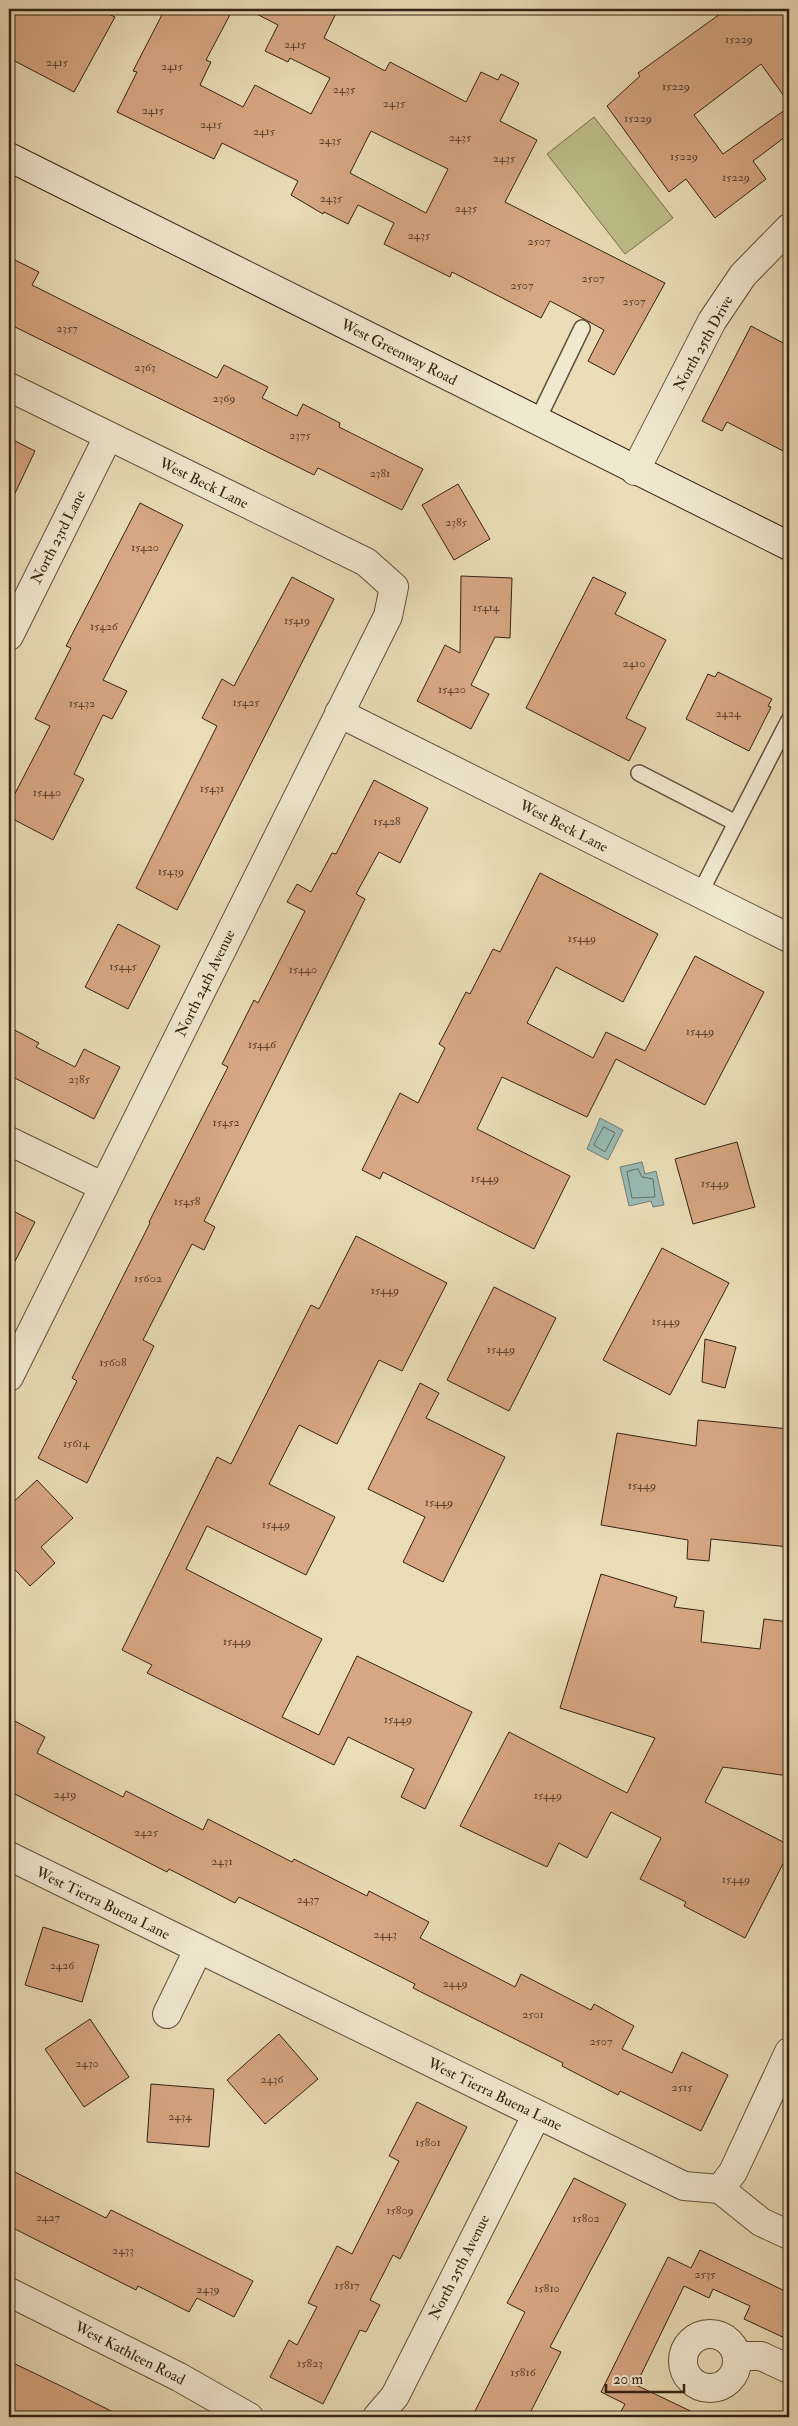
<svg xmlns="http://www.w3.org/2000/svg" width="798" height="2426" font-family="'IM FELL Double Pica',serif">
<rect width="100%" height="100%" fill="#e9dcb6"/>
<filter id="stains"><feTurbulence type="fractalNoise" baseFrequency=".004" numOctaves="4"/><feColorMatrix values="0 0 0 0 .2 0 0 0 0 .09 0 0 0 0 .02 0 0 0 .5 -.17"/></filter>
<radialGradient id="worn" r=".72"><stop offset=".6" stop-color="#630" stop-opacity="0"/><stop offset="1" stop-color="#630" stop-opacity=".3"/></radialGradient>
<path fill="#bebe88" stroke="#79704e" d="M 594,117 L 673,218 L 625,254 L 547,154 Z"/>
<path fill="#99bab4" stroke="#717e74" d="M 600,1118 L 623,1130 L 608,1160 L 587,1149 Z
M 642,1162 L 645,1174 L 656,1171 L 664,1205 L 653,1207 L 651,1201 L 629,1206 L 620,1167 Z"/>
<g fill="none" stroke-linecap="round" stroke-linejoin="round">
<path stroke="#666e64" stroke-width="1" d="M 604,1127 L 615,1133 L 605,1152 L 594,1145 Z
M 638,1169 L 642,1177 L 653,1179 L 655,1197 L 632,1198 L 627,1172 Z"/>
</g>
<path fill="#d7a682" stroke="#342314" fill-rule="evenodd" d="M 9,9 L 98,9 L 115,17 L 74,92 L 9,58 Z
M 165,9 L 233,9 L 206,60 L 211,62 L 200,85 L 243,107 L 255,85 L 311,114 L 330,78 L 290,58 L 288,62 L 265,51 L 278,25 L 247,9 L 338,9 L 324,38 L 385,71 L 390,62 L 466,102 L 481,72 L 498,80 L 501,74 L 519,83 L 500,121 L 537,140 L 505,202 L 665,283 L 614,375 L 588,361 L 604,330 L 586,320 L 550,301 L 541,318 L 452,272 L 450,277 L 384,244 L 394,223 L 358,205 L 348,224 L 324,212 L 323,214 L 291,195 L 298,181 L 222,143 L 214,159 L 117,112 L 137,72 L 133,71 ZM 371,131 L 448,169 L 426,213 L 350,173 Z
M 727,9 L 789,9 L 789,103 L 761,64 L 694,115 L 723,154 L 789,107 L 789,134 L 753,161 L 766,179 L 715,218 L 686,179 L 669,192 L 607,106 L 640,76 L 638,73 Z
M 9,257 L 39,272 L 32,285 L 217,378 L 224,365 L 268,387 L 262,398 L 297,416 L 303,404 L 340,423 L 339,427 L 423,469 L 402,510 L 318,468 L 314,475 L 9,324 Z
M 751,326 L 789,346 L 789,454 L 727,422 L 722,431 L 702,421 Z
M 9,438 L 35,451 L 9,506 Z
M 458,484 L 490,539 L 454,560 L 422,505 Z
M 140,503 L 183,525 L 103,680 L 127,691 L 112,719 L 103,715 L 74,774 L 84,779 L 53,840 L 9,817 L 9,805 L 50,726 L 35,719 L 71,648 L 66,646 Z
M 461,576 L 512,578 L 510,638 L 495,637 L 471,685 L 489,694 L 471,729 L 417,701 L 445,645 L 460,653 Z
M 292,577 L 334,599 L 177,910 L 136,888 L 217,726 L 202,718 L 222,679 L 234,686 Z
M 593,577 L 626,593 L 615,614 L 666,640 L 626,718 L 646,728 L 629,761 L 526,708 Z
M 718,672 L 772,699 L 768,706 L 771,707 L 749,751 L 686,719 L 708,674 L 715,677 Z
M 374,780 L 428,808 L 400,863 L 379,852 L 356,894 L 365,899 L 204,1221 L 215,1227 L 204,1250 L 192,1244 L 143,1340 L 154,1346 L 87,1483 L 38,1458 L 77,1381 L 72,1378 L 150,1223 L 149,1222 L 228,1067 L 222,1064 L 254,1000 L 258,1003 L 305,911 L 287,902 L 297,884 L 311,892 L 332,853 L 336,854 Z
M 540,873 L 658,934 L 623,1002 L 556,967 L 527,1023 L 593,1058 L 606,1032 L 645,1051 L 695,956 L 764,992 L 705,1105 L 616,1059 L 587,1117 L 502,1077 L 477,1129 L 570,1176 L 534,1249 L 383,1172 L 380,1179 L 362,1170 L 400,1093 L 418,1103 L 445,1048 L 439,1044 L 449,1025 L 466,992 L 470,994 L 493,949 L 500,952 Z
M 118,924 L 160,946 L 128,1009 L 85,987 Z
M 9,1027 L 39,1043 L 36,1047 L 75,1067 L 84,1049 L 120,1067 L 94,1119 L 9,1075 Z
M 737,1142 L 755,1207 L 693,1224 L 675,1159 Z
M 9,1209 L 35,1222 L 9,1273 Z
M 356,1236 L 447,1283 L 402,1371 L 379,1360 L 337,1444 L 299,1425 L 269,1484 L 335,1517 L 306,1575 L 207,1526 L 186,1569 L 322,1639 L 282,1717 L 319,1735 L 357,1656 L 472,1712 L 425,1809 L 401,1797 L 414,1769 L 348,1737 L 334,1765 L 147,1673 L 152,1665 L 122,1650 L 217,1457 L 231,1464 L 311,1305 L 319,1309 Z
M 662,1248 L 729,1283 L 670,1395 L 603,1360 Z
M 494,1287 L 556,1318 L 509,1411 L 447,1380 Z
M 705,1339 L 736,1347 L 725,1388 L 702,1382 Z
M 420,1383 L 439,1393 L 426,1418 L 505,1457 L 443,1582 L 403,1562 L 425,1517 L 368,1489 Z
M 698,1420 L 789,1429 L 789,1547 L 711,1539 L 709,1561 L 687,1559 L 688,1540 L 601,1525 L 617,1433 L 696,1446 Z
M 37,1480 L 73,1518 L 41,1547 L 55,1563 L 30,1586 L 9,1563 L 9,1506 Z
M 601,1574 L 677,1597 L 674,1607 L 704,1611 L 701,1642 L 760,1649 L 764,1619 L 789,1622 L 789,1776 L 723,1767 L 705,1802 L 789,1845 L 789,1852 L 745,1938 L 684,1906 L 686,1902 L 640,1879 L 661,1838 L 611,1812 L 587,1858 L 559,1843 L 547,1867 L 460,1826 L 509,1732 L 627,1793 L 655,1738 L 560,1708 Z
M 9,1718 L 45,1737 L 37,1753 L 123,1797 L 126,1791 L 203,1830 L 208,1819 L 292,1862 L 294,1859 L 367,1896 L 369,1891 L 429,1922 L 420,1938 L 515,1987 L 521,1974 L 591,2010 L 594,2004 L 634,2026 L 622,2049 L 672,2073 L 682,2052 L 728,2075 L 701,2131 L 620,2091 L 618,2095 L 562,2066 L 563,2063 L 413,1988 L 415,1984 L 323,1938 L 239,1897 L 235,1903 L 169,1869 L 167,1872 L 9,1791 Z
M 43,1927 L 99,1945 L 82,2002 L 25,1985 Z
M 90,2019 L 129,2077 L 84,2107 L 45,2049 Z
M 279,2034 L 318,2079 L 265,2124 L 227,2080 Z
M 151,2084 L 214,2089 L 209,2147 L 147,2142 Z
M 417,2102 L 467,2127 L 400,2259 L 393,2255 L 370,2300 L 380,2305 L 366,2332 L 360,2330 L 323,2404 L 270,2377 L 289,2340 L 297,2345 L 317,2307 L 308,2303 L 337,2246 L 352,2254 L 399,2161 L 389,2156 Z
M 9,2169 L 106,2218 L 111,2210 L 253,2281 L 234,2317 L 197,2298 L 189,2312 L 138,2286 L 136,2290 L 9,2226 Z
M 574,2178 L 626,2204 L 550,2347 L 561,2352 L 528,2417 L 472,2417 L 525,2312 L 507,2303 Z
M 700,2250 L 789,2293 L 789,2340 L 744,2319 L 750,2306 L 713,2289 L 709,2298 L 684,2286 L 636,2385 L 703,2417 L 618,2417 L 625,2404 L 601,2392 L 629,2335 L 668,2257 L 691,2268 Z
M 9,2361 L 63,2387 L 123,2417 L 9,2417 Z"/>
<g fill="none" stroke-linecap="round" stroke-linejoin="round">
<defs>
<path id="service" d="M 537,421 L 582,328
M 639,773 L 736,823
M 700,893 L 789,720"/>
<path id="minor" d="M 9,387 L 366,562 L 394,587 L 388,616 L 9,1377
M 9,636 L 108,437
M 339,713 L 789,938
M 9,1141 L 104,1187
M 9,1856 L 684,2186 L 720,2189 L 761,2222 L 789,2235
M 167,2014 L 198,1950
M 720,2189 L 733,2172 L 789,2052
M 9,2292 L 179,2377 L 249,2417
M683 2361a27 27 0 1 1 54 0a27 27 0 1 1-54 0Z
M 737,2356 L 761,2356 L 789,2369
M 377,2417 L 395,2396 L 537,2114"/>
<path id="tertiary" d="M 635,471 L 712,321 L 743,275 L 789,228"/>
<path id="secondary" d="M 9,157 L 789,546"/>
</defs>
<use href="#service" stroke="#61513c" stroke-width="18"/>
<use href="#minor" stroke="#61513c" stroke-width="30"/>
<use href="#tertiary" stroke="#61513c" stroke-width="30"/>
<use href="#secondary" stroke="#342314" stroke-width="30"/>
<use href="#service" stroke="#f1e8d0" stroke-width="15"/>
<use href="#minor" stroke="#f1e8d0" stroke-width="28"/>
<use href="#tertiary" stroke="#f1e8d0" stroke-width="28"/>
<use href="#secondary" stroke="#f1e8d0" stroke-width="28"/>
</g>
<g text-anchor="middle" stroke-width="5" stroke-linejoin="round" paint-order="stroke">
<g font-size="12" fill="#5d4430">
<text x="739" y="43">15229</text>
<text x="295" y="48">2415</text>
<text x="57" y="66">2415</text>
<text x="172" y="70">2415</text>
<text x="676" y="90">15229</text>
<text x="344" y="93">2435</text>
<text x="394" y="107">2435</text>
<text x="153" y="114">2415</text>
<text x="638" y="122">15229</text>
<text x="211" y="128">2415</text>
<text x="264" y="135">2415</text>
<text x="460" y="141">2435</text>
<text x="330" y="144">2435</text>
<text x="684" y="160">15229</text>
<text x="504" y="162">2435</text>
<text x="736" y="181">15229</text>
<text x="331" y="202">2435</text>
<text x="466" y="212">2435</text>
<text x="419" y="239">2435</text>
<text x="539" y="245">2507</text>
<text x="593" y="282">2507</text>
<text x="522" y="289">2507</text>
<text x="634" y="305">2507</text>
<text x="67" y="332">2357</text>
<text x="145" y="371">2363</text>
<text x="224" y="402">2369</text>
<text x="300" y="439">2375</text>
<text x="380" y="477">2381</text>
<text x="456" y="526">2385</text>
<text x="145" y="551">15420</text>
<text x="486" y="611">15414</text>
<text x="297" y="624">15419</text>
<text x="104" y="630">15426</text>
<text x="634" y="667">2410</text>
<text x="452" y="693">15420</text>
<text x="246" y="706">15425</text>
<text x="82" y="707">15432</text>
<text x="728" y="717">2424</text>
<text x="212" y="792">15431</text>
<text x="47" y="796">15440</text>
<text x="387" y="825">15428</text>
<text x="171" y="875">15439</text>
<text x="582" y="942">15449</text>
<text x="123" y="970">15445</text>
<text x="303" y="973">15440</text>
<text x="700" y="1035">15449</text>
<text x="262" y="1048">15446</text>
<text x="79" y="1083">2385</text>
<text x="226" y="1126">15452</text>
<text x="485" y="1182">15449</text>
<text x="715" y="1187">15449</text>
<text x="187" y="1205">15458</text>
<text x="148" y="1282">15602</text>
<text x="385" y="1294">15449</text>
<text x="666" y="1325">15449</text>
<text x="501" y="1353">15449</text>
<text x="113" y="1366">15608</text>
<text x="76" y="1447">15614</text>
<text x="642" y="1489">15449</text>
<text x="439" y="1506">15449</text>
<text x="276" y="1528">15449</text>
<text x="237" y="1645">15449</text>
<text x="398" y="1723">15449</text>
<text x="65" y="1798">2419</text>
<text x="548" y="1799">15449</text>
<text x="146" y="1836">2425</text>
<text x="222" y="1865">2431</text>
<text x="736" y="1883">15449</text>
<text x="308" y="1903">2437</text>
<text x="385" y="1938">2443</text>
<text x="62" y="1969">2426</text>
<text x="455" y="1987">2449</text>
<text x="533" y="2018">2501</text>
<text x="601" y="2045">2507</text>
<text x="87" y="2067">2430</text>
<text x="272" y="2083">2436</text>
<text x="682" y="2091">2515</text>
<text x="180" y="2120">2434</text>
<text x="428" y="2146">15801</text>
<text x="400" y="2214">15809</text>
<text x="48" y="2221">2427</text>
<text x="586" y="2222">15802</text>
<text x="123" y="2254">2433</text>
<text x="705" y="2278">2535</text>
<text x="347" y="2289">15817</text>
<text x="547" y="2292">15810</text>
<text x="208" y="2293">2439</text>
<text x="310" y="2367">15823</text>
<text x="523" y="2376">15816</text>
</g>
<g font-size="15" fill="#342314" stroke="#f1e8d0">
<text transform="translate(703 343) rotate(-61)" y="5">North 25th Drive</text>
<text transform="translate(399 352) rotate(27)" y="5">West Greenway Road</text>
<text transform="translate(204 483) rotate(26)" y="5">West Beck Lane</text>
<text transform="translate(58 537) rotate(-63)" y="5">North 23rd Lane</text>
<text transform="translate(564 826) rotate(27)" y="5">West Beck Lane</text>
<text transform="translate(205 983) rotate(-64)" y="5">North 24th Avenue</text>
<text transform="translate(103 1903) rotate(26)" y="5">West Tierra Buena Lane</text>
<text transform="translate(495 2094) rotate(26)" y="5">West Tierra Buena Lane</text>
<text transform="translate(459 2267) rotate(-63)" y="5">North 25th Avenue</text>
<text transform="translate(130 2353) rotate(27)" y="5">West Kathleen Road</text>
</g>
</g>
<rect width="798" height="2426" fill="none" stroke="#e9dcb6" stroke-width="30"/>
<rect x="10" y="10" width="778" height="2406" fill="none" stroke="#342314" stroke-width="2.5"/>
<rect x="15" y="15" width="768" height="2396" fill="none" stroke="#342314"/>
<path d="M606 2384v8h78v-8" fill="none" stroke="#342314" stroke-width="2.5"/>
<text x="613" y="2384" font-size="15" fill="#342314" stroke="#f1e8d0" stroke-width="4" paint-order="stroke">20 m</text>
<rect width="100%" height="100%" filter="url(#stains)"/>
<rect width="100%" height="100%" fill="url(#worn)"/>
</svg>
